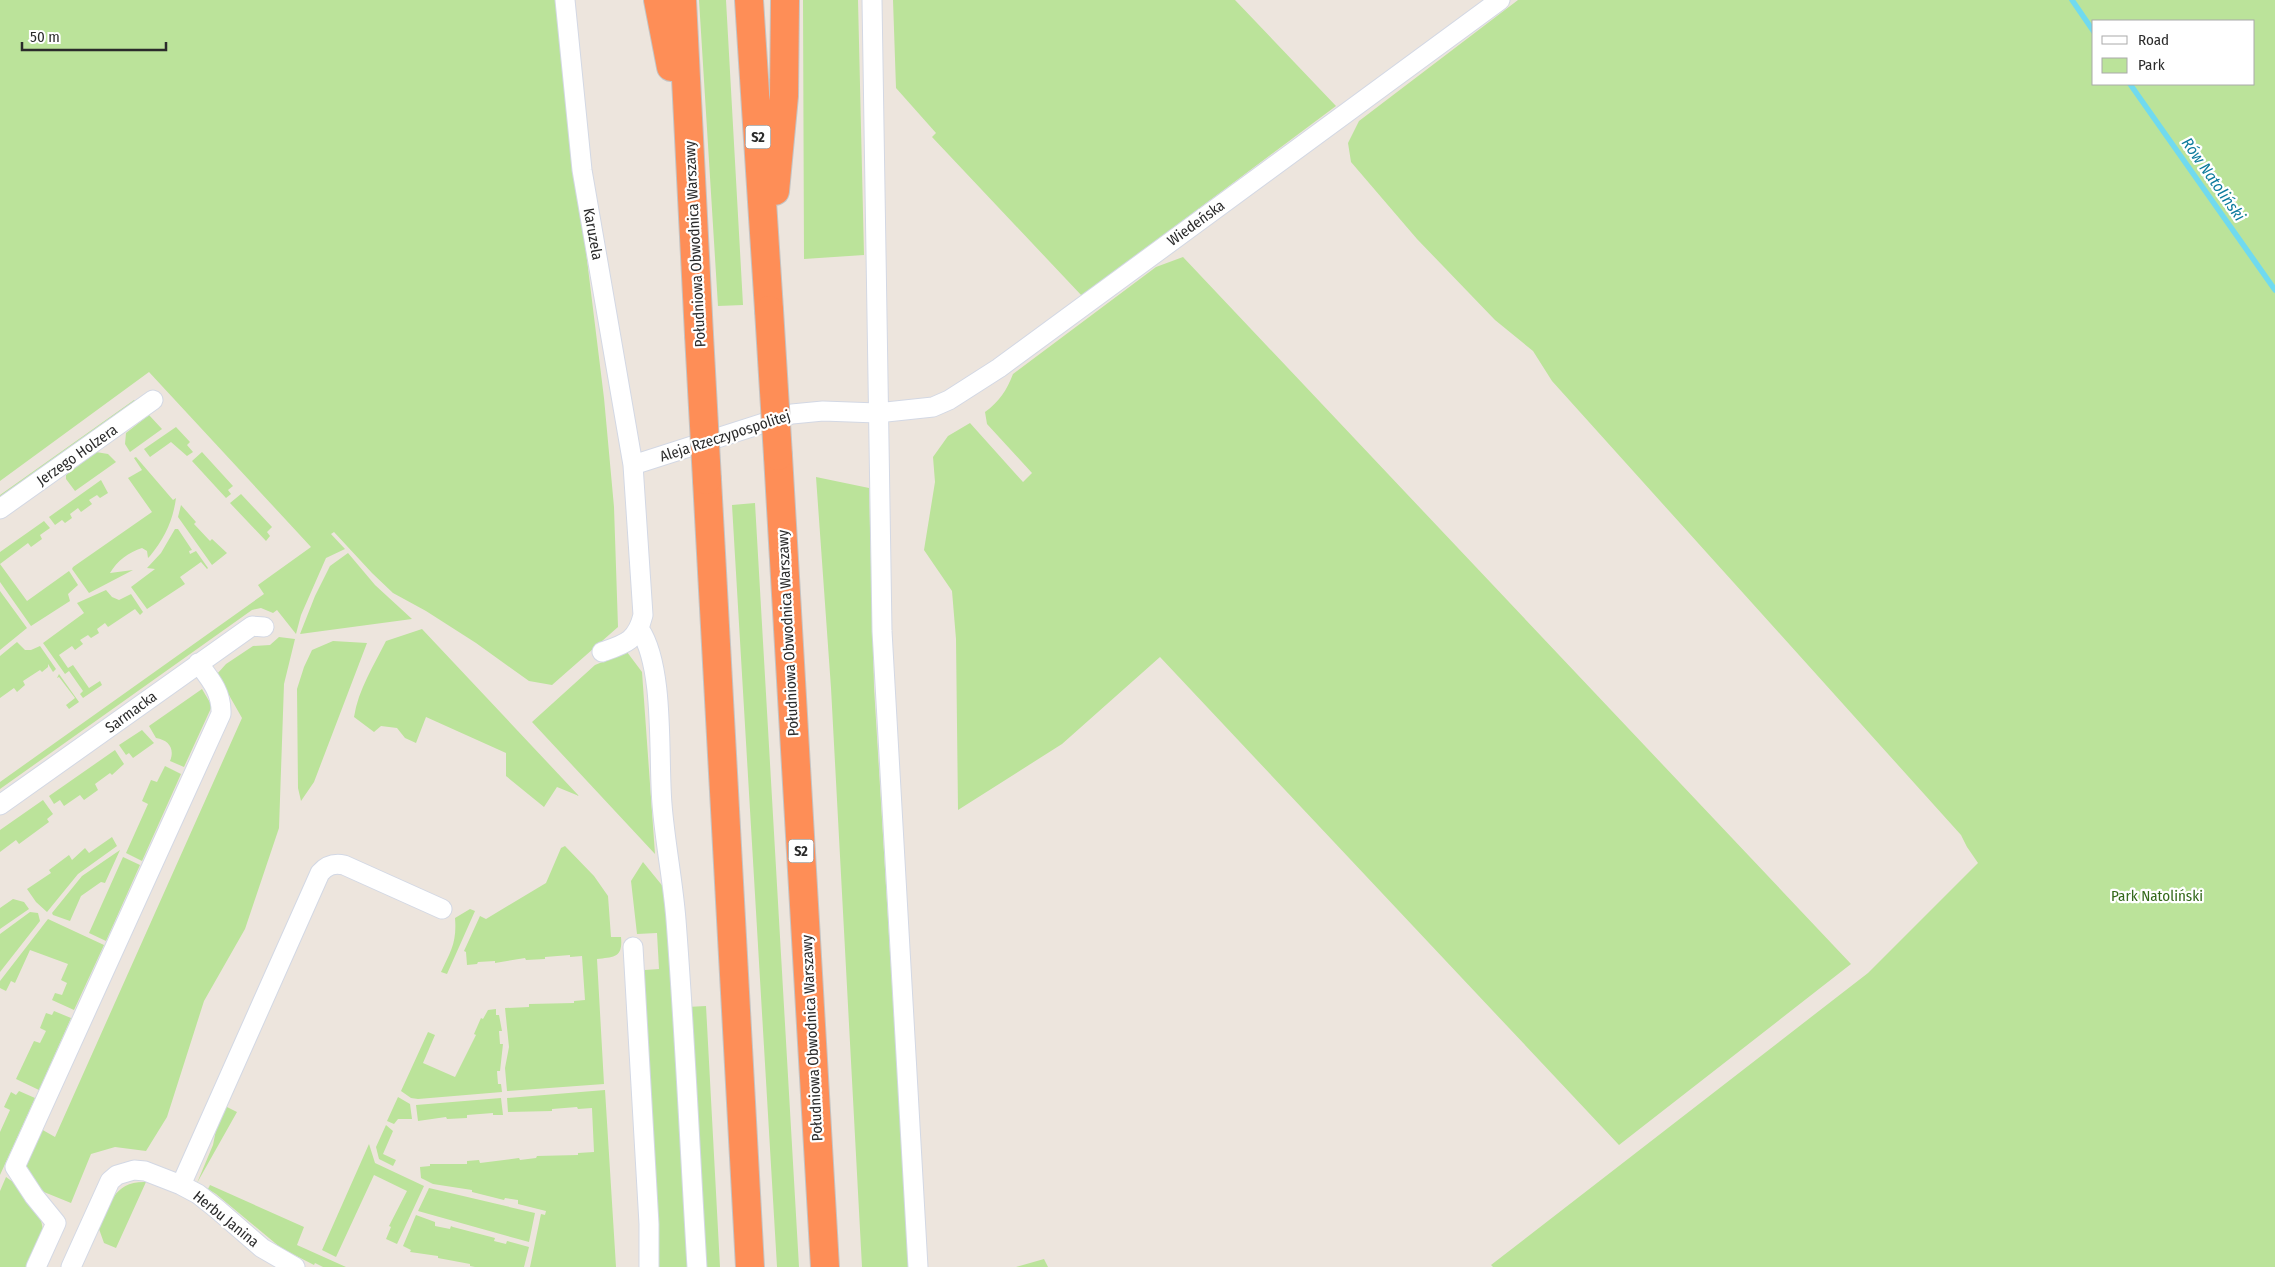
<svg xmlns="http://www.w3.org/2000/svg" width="2275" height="1267" font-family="'Fira Sans Condensed',sans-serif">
<rect width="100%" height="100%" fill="#ede5dd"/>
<path fill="#bbe39a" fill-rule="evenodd" d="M 0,0 L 555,0 L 604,398 L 614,507 L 618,627 L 552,685 L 529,681 L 476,643 L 426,611 L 393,593 L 372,573 L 334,532 L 331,534 L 345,549 L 326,558 L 301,615 L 296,634 L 277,610 L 273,613 L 261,608 L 252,610 L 0,789 L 0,782 L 264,594 L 258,585 L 311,547 L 149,372 L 0,481 Z
M 699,0 L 726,0 L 743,305 L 718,306 Z
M 803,0 L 858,0 L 864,255 L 804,259 Z
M 893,0 L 1235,0 L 1336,106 L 1082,296 L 932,137 L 936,133 L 896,88 Z
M 1518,0 L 2275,0 L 2275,1267 L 1493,1267 L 1491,1265 L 1868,973 L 1978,863 L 1967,847 L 1961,835 L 1552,381 L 1533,351 L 1495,320 L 1417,239 L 1351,162 L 1348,143 L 1359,121 ZM 2094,21 L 2254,21 L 2254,84 L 2094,84 Z
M 1183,257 L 1851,964 L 1619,1145 L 1160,657 L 1062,744 L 958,810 L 956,639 L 952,591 L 924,550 L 935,482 L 933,457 L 948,436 L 970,423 L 1023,482 L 1032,473 L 987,424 L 985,412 C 999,402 1007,390 1013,374 L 1156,267 Z
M 134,400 L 137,401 L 0,499 L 0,495 Z
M 149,415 L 162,429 L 130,452 L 125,444 L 126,433 Z
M 176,427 L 190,442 L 187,445 L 193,452 L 187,456 L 171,442 L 150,457 L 144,449 Z
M 96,452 L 108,454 L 116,462 L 75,491 L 66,479 L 66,475 Z
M 202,452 L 233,486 L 228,490 L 231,494 L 226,498 L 192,461 Z
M 136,457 L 173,500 L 176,498 C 173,521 164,539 150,556 L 148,558 L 147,551 L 142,548 C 129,552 117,561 110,573 L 133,570 L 89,593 L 72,569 L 73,567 L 152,512 L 128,478 L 142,470 L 134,458 Z
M 816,477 L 869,488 L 874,687 L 909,1267 L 862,1267 L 831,688 Z
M 101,480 L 108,493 L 100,498 L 97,495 L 89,500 L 92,504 L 81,512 L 78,508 L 70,514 L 72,518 L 65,523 L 62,520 L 55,525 L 49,517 Z
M 241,494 L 272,527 L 267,532 L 270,536 L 266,541 L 230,503 Z
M 755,503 L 799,1267 L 777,1267 L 735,556 L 732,505 Z
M 181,505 L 196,522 L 194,524 L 210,541 L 212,539 L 227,553 L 212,565 L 178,517 Z
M 44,521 L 50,528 L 40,535 L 42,539 L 31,547 L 28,543 L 0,564 L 27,601 L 69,571 L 78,585 L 68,594 L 70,601 L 31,626 L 0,582 L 0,552 Z
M 175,529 L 178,529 L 192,550 L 189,551 L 190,554 L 196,551 L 208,568 L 207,569 L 201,562 L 180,577 L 185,584 L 147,609 L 131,587 L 155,569 L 147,568 L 161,553 Z
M 348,553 L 375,585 L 412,619 L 300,634 L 315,596 L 330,566 Z
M 106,590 L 112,597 L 119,600 L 131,594 L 143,612 L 140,615 L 135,609 L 108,627 L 105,623 L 97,629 L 99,633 L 91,638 L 88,635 L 80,640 L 83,644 L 75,650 L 72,646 L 59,655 L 68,668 L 73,665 L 89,688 L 100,681 L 102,685 L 83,698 L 80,694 L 83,691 L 69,671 L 65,674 L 43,643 L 84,613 L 77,603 Z
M 0,591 L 27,628 L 0,650 Z
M 422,629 L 579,796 L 557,787 L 544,807 L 506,776 L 506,753 L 426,717 L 416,743 L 405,738 L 397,728 L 381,726 L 374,732 L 354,717 C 358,690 374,665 386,641 Z
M 279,637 L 295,639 L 284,684 L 279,828 L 245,929 L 204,1001 L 167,1117 L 146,1151 L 115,1147 L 91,1154 L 71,1203 L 39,1190 L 23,1167 L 41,1129 L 55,1137 L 242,718 L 217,674 L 226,664 L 253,646 L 270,645 Z
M 333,641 L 367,643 L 314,782 L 301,801 L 298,788 L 297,689 L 304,667 L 312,650 Z
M 17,642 L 25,650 L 31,650 L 40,646 L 56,669 L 53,672 L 48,664 L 48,667 L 42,672 L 40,670 L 23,681 L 25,685 L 17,692 L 14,688 L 0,698 L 0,656 Z
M 627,652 L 642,672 L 655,854 L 532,722 L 595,665 Z
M 59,674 L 79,702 L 69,709 L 66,705 L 75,698 L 59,677 L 57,678 Z
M 202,689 L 212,706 L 184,767 L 170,761 C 175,749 169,740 156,738 L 149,726 Z
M 142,730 L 154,743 L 133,758 L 129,753 L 126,755 L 119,745 Z
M 115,750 L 124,764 L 112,775 L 110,773 L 95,784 L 98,790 L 84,800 L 80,795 L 64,806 L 60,800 L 54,804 L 49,796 Z
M 165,766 L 181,774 L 142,861 L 126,853 L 148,804 L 142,801 L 151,780 L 157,782 Z
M 43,800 L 53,814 L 47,819 L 49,822 L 19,844 L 16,840 L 0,852 L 0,830 Z
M 112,837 L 117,846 L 78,874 L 47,912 L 36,902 L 27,889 L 51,873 L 49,870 L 69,855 L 72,860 L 85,848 L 89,853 Z
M 565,846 L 594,876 L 608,896 L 611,937 L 621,937 C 623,958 614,957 597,959 L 604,1084 L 507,1091 L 505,1068 L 509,1047 L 505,1008 L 529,1007 L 529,1004 L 574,1003 L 574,1001 L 585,1000 L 582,956 L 570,957 L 570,955 L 545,957 L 545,959 L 526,960 L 525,958 L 495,963 L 495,961 L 478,962 L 477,964 L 467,965 L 466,952 L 464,951 L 480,916 L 486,919 L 546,883 L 561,848 Z
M 120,850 L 105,883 L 101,882 L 81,896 L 70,921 L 53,915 L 52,913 L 82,876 Z
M 123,857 L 140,865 L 106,941 L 89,933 Z
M 643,862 L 665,889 L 690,1267 L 657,1267 L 641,973 L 645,970 L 659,969 L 657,933 L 637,934 L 631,881 Z
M 13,899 L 24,902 L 29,909 L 0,929 L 0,908 Z
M 470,909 L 475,911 L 447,974 L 441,972 C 451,951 457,942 455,918 Z
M 30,912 L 38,913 L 40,921 L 0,972 L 0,934 Z
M 48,919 L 104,945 L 74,1010 L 52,1000 L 55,993 L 62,995 L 67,983 L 61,980 L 68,964 L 30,950 L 15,983 L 11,981 L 6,991 L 0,988 L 0,981 Z
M 706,1006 L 720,1267 L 702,1267 L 687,1007 Z
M 496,1009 L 496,1015 L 499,1015 L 502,1031 L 499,1031 L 500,1044 L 503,1044 L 500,1071 L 497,1071 L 498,1084 L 501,1084 L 502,1092 L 418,1099 L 411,1098 L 401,1091 L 428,1032 L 435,1035 L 423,1063 L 455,1077 L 476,1035 L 474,1034 L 481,1018 L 483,1019 L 488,1010 Z
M 54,1011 L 71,1018 L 39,1090 L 16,1079 L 34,1041 L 40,1043 L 46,1031 L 40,1028 L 46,1013 L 52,1015 Z
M 605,1090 L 616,1267 L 530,1267 L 541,1214 L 545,1215 L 546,1211 L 518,1204 L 518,1200 L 505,1198 L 504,1200 L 472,1192 L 472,1190 L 433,1184 L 421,1178 L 420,1167 L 430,1166 L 430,1164 L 467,1164 L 467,1161 L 479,1160 L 480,1163 L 519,1158 L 520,1160 L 536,1158 L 537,1156 L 578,1155 L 578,1153 L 594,1152 L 592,1108 L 578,1109 L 577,1107 L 552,1109 L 552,1111 L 508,1112 L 507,1098 Z
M 19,1091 L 35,1098 L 0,1175 L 0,1132 L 10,1110 L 4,1107 L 11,1092 L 16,1095 Z
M 398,1097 L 410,1104 L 412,1119 L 398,1119 L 394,1124 L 387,1121 Z
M 501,1098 L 503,1115 L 493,1115 L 493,1113 L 467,1115 L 467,1118 L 447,1119 L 446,1117 L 418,1121 L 416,1105 Z
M 225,1106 L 237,1112 L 197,1183 L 213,1145 L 217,1125 Z
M 386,1125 L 393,1131 L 383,1154 L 396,1160 L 393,1166 L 379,1159 L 376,1147 Z
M 369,1144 L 375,1163 L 424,1186 L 397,1244 L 386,1239 L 391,1227 L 389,1226 L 407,1191 L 374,1175 L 336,1257 L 322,1250 Z
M 6,1177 L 20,1187 L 41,1220 L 43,1230 L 27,1267 L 0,1267 L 0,1191 Z
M 146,1182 L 116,1248 L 104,1243 L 99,1229 C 110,1205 113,1181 146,1182 Z
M 210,1185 L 304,1227 L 297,1245 L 346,1267 L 323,1267 L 315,1263 L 314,1265 L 281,1248 L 216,1194 L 208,1189 Z
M 429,1188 L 535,1213 L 529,1242 L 418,1211 Z
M 416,1215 L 435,1222 L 435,1226 L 450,1229 L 451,1226 L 453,1227 L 495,1238 L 494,1241 L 506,1244 L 507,1241 L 529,1247 L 524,1267 L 475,1267 L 470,1266 L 470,1264 L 438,1258 L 438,1256 L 410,1252 L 411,1250 L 403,1246 Z
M 1044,1259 L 1048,1267 L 1016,1267 Z"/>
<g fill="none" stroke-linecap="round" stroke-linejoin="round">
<path stroke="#70daef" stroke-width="5.5" d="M 2072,0 L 2094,32
M 2130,84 L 2275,290"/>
<defs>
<path id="minor" d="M 565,0 L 582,170 L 633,465 L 643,615 C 637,641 625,644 602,652
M 872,0 L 882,631 L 918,1267
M 633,465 L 792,414 L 823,411 L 877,413 L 933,407 L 949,400 L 999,368 L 1500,0
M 0,509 L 153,400
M 640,630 C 665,668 658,758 662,804 C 665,843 673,881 676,920 C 685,1036 690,1152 697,1267
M 0,805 L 252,626 L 264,627
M 633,947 L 649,1224 L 649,1267
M 181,1185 L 320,873 C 327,865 334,863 344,865 L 442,909
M 36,1267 L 56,1223 L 34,1196 L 15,1167 L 221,714 C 222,693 211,680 198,663
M 71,1267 L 110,1181 L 117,1175 L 134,1170 L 145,1171 L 181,1185 L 198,1194 L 217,1209 L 262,1248 L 295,1267"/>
<path id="highway" d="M 658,0 L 671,67
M 682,0 L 699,335
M 749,0 L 769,310
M 775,191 L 784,96 L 785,0
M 778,456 L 825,1267
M 707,480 L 750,1267"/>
</defs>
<use href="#minor" stroke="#d3d8e4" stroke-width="21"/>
<use href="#highway" stroke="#c4c4c4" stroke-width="30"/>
<use href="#minor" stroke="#fff" stroke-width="19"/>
<use href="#highway" stroke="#fe8e57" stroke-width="28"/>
<defs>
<path id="highway-bridge" d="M 769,310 L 778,456
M 699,335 L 707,480"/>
</defs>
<use href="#highway-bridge" stroke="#c4c4c4" stroke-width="30" stroke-linecap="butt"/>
<use href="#highway-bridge" stroke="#fe8e57" stroke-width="28"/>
</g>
<g text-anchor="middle" stroke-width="4.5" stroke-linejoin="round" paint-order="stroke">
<g fill="#fff" stroke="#6b6b6b" stroke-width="1">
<rect x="745.5" y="125.5" width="25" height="23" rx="4"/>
<rect x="788.5" y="839.5" width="25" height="23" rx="4"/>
</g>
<g font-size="14" font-weight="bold" fill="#2b2b2b">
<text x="758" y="142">S2</text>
<text x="801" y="856">S2</text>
</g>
<g font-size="15" fill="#2b2b2b" stroke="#fff">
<text transform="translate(1196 223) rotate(-36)" y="5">Wiedeńska</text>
<text transform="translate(593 234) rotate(80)" y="5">Karuzela</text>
<text transform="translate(695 244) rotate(-93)" y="5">Południowa Obwodnica Warszawy</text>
<text transform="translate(725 436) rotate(-18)" y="5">Aleja Rzeczypospolitej</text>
<text transform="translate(77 455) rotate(-35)" y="5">Jerzego Holzera</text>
<text transform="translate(788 633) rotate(-93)" y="5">Południowa Obwodnica Warszawy</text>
<text transform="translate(131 712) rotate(-36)" y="5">Sarmacka</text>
<text transform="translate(812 1038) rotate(-93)" y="5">Południowa Obwodnica Warszawy</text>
<text transform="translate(226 1219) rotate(39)" y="5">Herbu Janina</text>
</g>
<g font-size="15" fill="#33691a" stroke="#fff">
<text x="2157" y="901">Park Natoliński</text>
</g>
<g font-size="16" font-style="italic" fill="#0d7b9d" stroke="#fff">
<text transform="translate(2214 179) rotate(55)" y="6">Rów Natoliński</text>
</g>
</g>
<rect x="2092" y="20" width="162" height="65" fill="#ffffff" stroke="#aaaaaa"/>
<rect x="2102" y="36" width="25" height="8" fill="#ffffff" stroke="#aaaaaa"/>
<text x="2138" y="45" font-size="15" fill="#2b2b2b">Road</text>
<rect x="2102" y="58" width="25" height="15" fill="#bbe39a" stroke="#aaaaaa"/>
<text x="2138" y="70" font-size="15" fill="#2b2b2b">Park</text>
<path d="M22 42v8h144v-8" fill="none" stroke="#2b2b2b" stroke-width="2.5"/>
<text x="30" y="42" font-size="15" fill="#2b2b2b" stroke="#ffffff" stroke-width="4" paint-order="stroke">50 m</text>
</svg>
